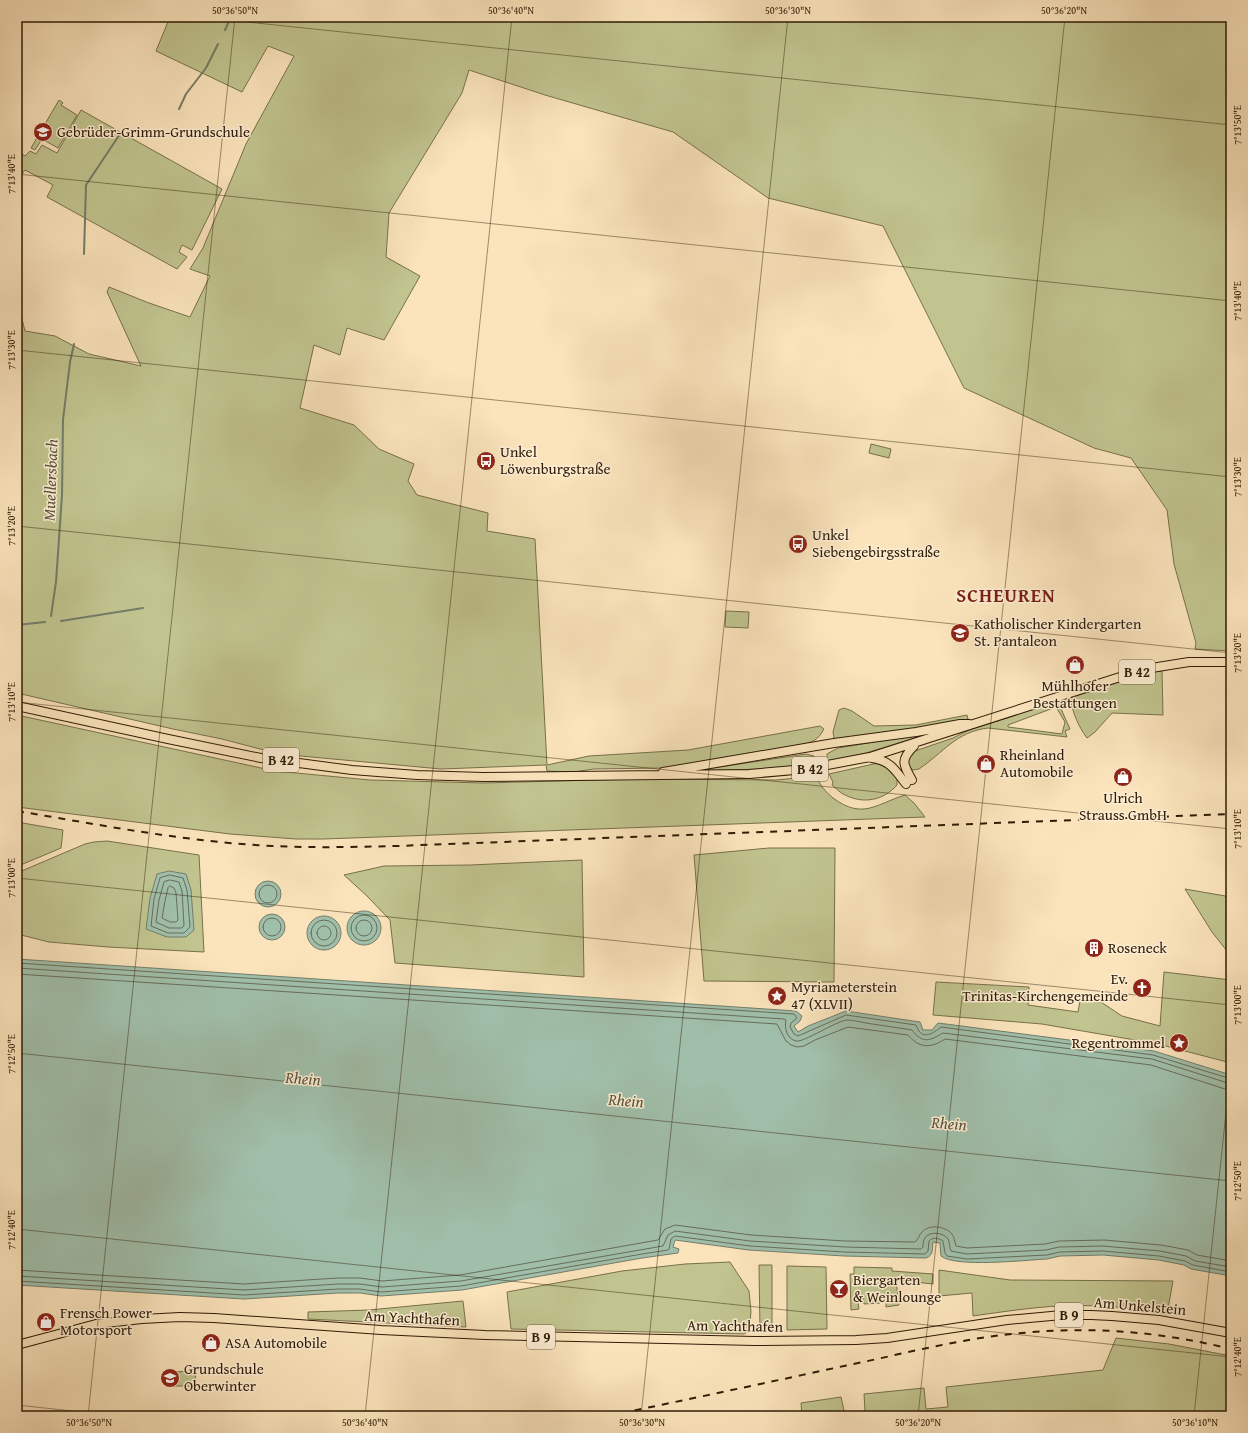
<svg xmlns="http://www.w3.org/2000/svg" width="1248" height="1433" font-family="'Gentium Book Plus',serif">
<rect width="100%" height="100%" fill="#fbe4bc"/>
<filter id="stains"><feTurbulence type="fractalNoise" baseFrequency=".005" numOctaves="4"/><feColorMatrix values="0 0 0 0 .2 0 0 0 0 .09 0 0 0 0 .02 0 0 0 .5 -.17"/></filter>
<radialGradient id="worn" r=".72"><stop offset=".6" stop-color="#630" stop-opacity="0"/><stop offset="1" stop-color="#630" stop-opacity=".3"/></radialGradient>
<path fill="#c1c48f" stroke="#78704a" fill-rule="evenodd" d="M 170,17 L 1231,17 L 1231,651 L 1195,649 L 1196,643 L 1174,564 L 1167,510 L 1131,458 L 1094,448 L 964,388 L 883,226 L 768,198 L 673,132 L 545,95 L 469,70 L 462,93 L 389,213 L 386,257 L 420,276 L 384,340 L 347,328 L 340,355 L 314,345 L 300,408 L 354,425 L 379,449 L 414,464 L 408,481 L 417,495 L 488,513 L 487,531 L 535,539 L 547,765 L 589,756 L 688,750 L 820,726 L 824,729 C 818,740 813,742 802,745 L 690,765 L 660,768 L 594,769 L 573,772 L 547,771 L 546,765 L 441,769 L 279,754 L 222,739 L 173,729 L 17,693 L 17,314 L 21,315 L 25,331 L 55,336 L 89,354 L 141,366 L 107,292 L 109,287 L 149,303 L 190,317 L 210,276 L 190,269 L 203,248 L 246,144 L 294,56 L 268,46 L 242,92 L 156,51 Z
M 59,100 L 63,103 L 61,105 L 77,115 L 58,148 L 42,139 L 35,150 L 31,148 Z
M 81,110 L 222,189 L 192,250 L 182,245 L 179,252 L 187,257 L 177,269 L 47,197 L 53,185 L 25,170 L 17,181 L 17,151 L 25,156 L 30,151 L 36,154 L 42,145 L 57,153 Z
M 871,444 L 891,449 L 889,458 L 869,453 Z
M 726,611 L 749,612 L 748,628 L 725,627 Z
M 1159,671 L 1162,671 L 1163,715 L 1112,713 L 1095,732 L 1087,738 C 1078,726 1073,713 1070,698 L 1131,678 Z
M 1059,701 L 1062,711 L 1070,729 L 1065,731 L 1067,737 L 988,728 C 956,732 944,752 919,769 L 913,770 C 905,764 908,756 915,751 L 953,738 L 969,730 ZM 1056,707 L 1065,722 L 1062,734 L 1008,727 L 1008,725 Z
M 844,708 L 852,711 L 874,726 L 916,725 L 967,715 L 968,719 L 935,726 L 838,741 L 834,738 L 833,732 L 839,710 Z
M 17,715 L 275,771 L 370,780 L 483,783 L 634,779 L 776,780 L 817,776 C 819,785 826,792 833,798 C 863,820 876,804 905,795 L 914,803 L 925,817 L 324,839 L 296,839 L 230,834 L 17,807 Z
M 934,732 L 866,753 L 827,762 L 827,754 L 838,748 Z
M 806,754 L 814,756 L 815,764 L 763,769 L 693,771 Z
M 878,763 L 886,767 L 897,779 L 897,785 C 883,801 863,804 845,795 C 840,793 836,788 832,785 L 833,782 L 829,774 Z
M 17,822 L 63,830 L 61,848 L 23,864 L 17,865 Z
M 107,841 L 199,855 L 204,952 L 108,947 L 49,942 L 17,934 L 17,872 L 24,870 L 85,844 L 94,842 Z
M 769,848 L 835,848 L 834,982 L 704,981 L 694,855 Z
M 582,860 L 584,977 L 395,963 L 390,920 L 367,896 L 344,875 L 384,866 L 470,865 Z
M 1185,889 L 1231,897 L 1231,956 L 1212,932 Z
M 1164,972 L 1231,980 L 1231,1063 L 1158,1044 L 1042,1024 L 933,1015 L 936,982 L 1029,987 L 1028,1005 L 1078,1012 L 1080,1001 L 1101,1002 L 1122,1016 L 1160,1026 Z
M 730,1262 L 749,1291 L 751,1312 L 749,1331 L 744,1334 L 511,1329 L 507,1292 L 622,1271 L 685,1264 Z
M 759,1265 L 772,1265 L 772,1330 L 760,1330 Z
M 787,1266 L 826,1267 L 827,1329 L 787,1330 Z
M 854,1267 L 892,1268 L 892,1271 L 933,1274 L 933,1284 L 896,1280 L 899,1305 L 886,1307 L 886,1301 L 880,1301 L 880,1303 L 864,1304 L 863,1296 L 857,1296 L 859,1309 L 851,1310 L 850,1274 L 854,1274 Z
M 939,1270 L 1010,1280 L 1173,1281 L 1167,1314 C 1124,1306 1078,1303 1034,1308 C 1014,1310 994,1313 973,1316 L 972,1293 L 939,1296 Z
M 463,1301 L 466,1327 L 308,1319 L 308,1312 L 369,1310 Z
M 1116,1338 L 1169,1344 L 1231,1356 L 1231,1416 L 802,1416 L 801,1403 L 841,1397 L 845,1415 L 865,1411 L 864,1394 L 924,1388 L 926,1409 L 948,1407 L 946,1387 L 1103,1370 Z
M 195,1371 L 196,1386 L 173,1386 L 172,1372 Z"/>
<path fill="#a0bfab" stroke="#737d69" d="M 169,871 L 186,874 L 191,890 L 194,930 L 186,937 L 167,937 L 146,929 L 150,898 L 157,874 Z
M255 894a13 13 0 1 1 26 0a13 13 0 1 1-26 0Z
M347 928a17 17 0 1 1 34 0a17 17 0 1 1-34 0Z
M259 927a13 13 0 1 1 26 0a13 13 0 1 1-26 0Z
M307 933a17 17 0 1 1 34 0a17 17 0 1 1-34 0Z
M 17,959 L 796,1011 L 802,1016 L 800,1021 L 794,1026 L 798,1032 L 808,1026 L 846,1011 L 920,1022 L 923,1030 L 932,1030 L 938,1023 L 1154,1051 L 1231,1075 L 1231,1276 L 1191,1269 L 1184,1265 L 1159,1260 L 1103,1255 L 1060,1256 L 1047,1259 C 1026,1260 956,1268 941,1256 L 940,1243 L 933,1242 C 932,1249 934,1255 926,1258 L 844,1256 L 749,1250 L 675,1240 L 673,1247 L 679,1249 L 678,1253 L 642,1258 L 462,1290 L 381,1296 L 360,1293 L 338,1293 L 244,1299 L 17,1285 Z"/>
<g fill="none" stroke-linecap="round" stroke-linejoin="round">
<path stroke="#686d58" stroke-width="1" d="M 170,875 L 183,878 L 187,890 L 190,927 L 184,933 L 168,933 L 151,926 L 154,899 L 160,878 Z
M 170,880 L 179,882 L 182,891 L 184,925 L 182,928 L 169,928 L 156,922 L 159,900 L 164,882 Z
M259 894a9 9 0 1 1 18 0a9 9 0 1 1-18 0Z
M 170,886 L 174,888 L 176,893 L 178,920 L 176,922 L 170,922 L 162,918 L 165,901 L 168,888 Z
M351 928a13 13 0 1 1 26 0a13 13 0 1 1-26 0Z
M263 927a9 9 0 1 1 18 0a9 9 0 1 1-18 0Z
M356 928a8 8 0 1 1 16 0a8 8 0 1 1-16 0Z
M311 933a13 13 0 1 1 26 0a13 13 0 1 1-26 0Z
M317 933a7 7 0 1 1 14 0a7 7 0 1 1-14 0Z
M 17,963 L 794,1014 L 797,1018 L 791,1023 L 790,1027 L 794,1034 L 798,1036 L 846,1015 L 916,1025 C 917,1027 918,1030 919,1031 C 925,1040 936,1031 941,1027 L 1153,1055 L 1231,1079
M 17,968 L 784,1019 L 786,1020 C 784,1028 787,1039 796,1041 C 803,1043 836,1021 847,1020 C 853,1020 860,1022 866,1023 C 881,1025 897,1028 912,1030 C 923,1044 929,1041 943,1033 L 1152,1059 L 1231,1084
M 17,974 L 777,1024 L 786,1041 L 791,1045 L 797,1047 L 804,1046 L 815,1040 L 848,1027 L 908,1035 C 920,1049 931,1048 945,1039 L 1151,1065 L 1225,1089 L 1231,1090
M 17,1270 L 244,1284 L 338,1278 L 360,1278 L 382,1281 L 460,1275 L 658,1240 L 665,1229 L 675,1225 L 751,1235 L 845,1241 L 915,1242 C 918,1240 919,1235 922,1232 C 929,1224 945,1226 952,1234 C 954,1237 955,1242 956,1246 L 967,1248 L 1045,1244 L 1059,1241 L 1104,1240 L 1161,1245 L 1188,1250 L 1197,1255 L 1231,1261
M 17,1276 L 244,1290 L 338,1284 L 360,1284 L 382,1287 L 461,1281 L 663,1246 L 668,1235 L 675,1231 L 750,1241 L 845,1247 L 921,1249 L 923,1247 C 923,1244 923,1241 925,1238 C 929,1231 943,1232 948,1239 C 950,1242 949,1247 951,1251 L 967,1254 L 1046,1250 L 1059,1247 L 1103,1246 L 1160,1251 L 1186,1256 L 1195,1261 L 1231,1267
M 17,1281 L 244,1295 L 338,1289 L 360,1289 L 381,1292 L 461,1286 L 642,1254 L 668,1250 L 669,1249 L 671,1239 L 675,1236 L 750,1246 L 844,1252 L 925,1254 L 928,1251 L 929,1241 C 932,1237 939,1238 943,1241 L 945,1253 L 947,1256 L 967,1259 L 1047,1255 L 1060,1252 L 1103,1251 L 1159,1256 L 1185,1261 L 1193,1265 L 1231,1272"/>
<path stroke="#737d69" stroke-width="2" d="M 225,30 L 231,17
M 179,109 L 186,94 L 206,68 L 218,44
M 84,254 L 86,185 L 122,131
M 51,616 L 56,582 L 62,495 L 63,420 L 70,362 L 74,344
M 61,621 L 143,608
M 17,625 L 45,622"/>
<defs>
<path id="primary" d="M 17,706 L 168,739 L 261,758 L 352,770 L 417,775 L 483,777 L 749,774 L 806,769 L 870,757 L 1145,669 L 1189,662 L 1231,662
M 872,758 C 891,761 895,770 906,784
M 663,772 L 834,743 L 916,732 L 960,724 L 969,724
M 912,780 C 903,764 900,760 914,746
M 17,1345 L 96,1324 L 142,1319 L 180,1317 L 214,1318 L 381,1330 L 485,1335 L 755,1341 L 856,1340 L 887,1338 L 1007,1320 L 1062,1315 L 1091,1315 L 1112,1316 L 1159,1320 L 1231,1333"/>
</defs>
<use href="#primary" stroke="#2f1b05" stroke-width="10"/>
<use href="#primary" stroke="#fbe4bc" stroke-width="8"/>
<path stroke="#2f1b05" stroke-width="2" stroke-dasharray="7 7" stroke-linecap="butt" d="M 17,811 C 101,825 187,842 273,846 C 314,848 356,847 397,846 L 1231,814
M 607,1416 C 686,1400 765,1383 844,1366 C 903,1354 962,1338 1022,1333 C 1092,1326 1163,1332 1231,1349"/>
</g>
<path fill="none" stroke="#2f1b05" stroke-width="1" stroke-opacity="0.45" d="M 199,17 L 1231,125M 17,174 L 1231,301M 17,350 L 1231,477M 17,526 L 1231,653M 17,702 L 1231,829M 17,878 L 1231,1005M 17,1053 L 1231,1181M 17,1229 L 1231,1357M 17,1405 L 118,1416M 88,1416 L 235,17M 365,1416 L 512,17M 641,1416 L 788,17M 918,1416 L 1065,17M 1194,1416 L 1231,1065"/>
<defs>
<symbol id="school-disc" viewBox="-11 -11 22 22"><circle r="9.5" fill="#8f2418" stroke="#fcedd3"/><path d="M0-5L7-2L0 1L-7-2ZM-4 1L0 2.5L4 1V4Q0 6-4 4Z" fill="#fff"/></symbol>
<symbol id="bus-disc" viewBox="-11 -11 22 22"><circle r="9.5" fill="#8f2418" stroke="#fcedd3"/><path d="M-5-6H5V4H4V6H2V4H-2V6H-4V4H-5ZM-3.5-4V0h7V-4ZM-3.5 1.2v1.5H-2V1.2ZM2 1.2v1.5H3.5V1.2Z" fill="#fff"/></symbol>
<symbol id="shop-disc" viewBox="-11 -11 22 22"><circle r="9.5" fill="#8f2418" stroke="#fcedd3"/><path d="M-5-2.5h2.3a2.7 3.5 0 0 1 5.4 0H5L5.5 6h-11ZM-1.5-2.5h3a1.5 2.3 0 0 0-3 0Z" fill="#fff"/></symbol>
<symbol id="building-disc" viewBox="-11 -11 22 22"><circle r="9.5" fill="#8f2418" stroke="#fcedd3"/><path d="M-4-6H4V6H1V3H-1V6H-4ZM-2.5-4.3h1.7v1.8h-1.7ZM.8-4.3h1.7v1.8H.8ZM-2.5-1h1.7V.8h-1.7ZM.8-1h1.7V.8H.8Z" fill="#fff"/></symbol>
<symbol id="church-disc" viewBox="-11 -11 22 22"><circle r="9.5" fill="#8f2418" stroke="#fcedd3"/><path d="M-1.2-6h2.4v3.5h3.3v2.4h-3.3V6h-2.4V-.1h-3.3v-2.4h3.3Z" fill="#fff"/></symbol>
<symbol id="sight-disc" viewBox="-11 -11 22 22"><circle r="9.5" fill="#8f2418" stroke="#fcedd3"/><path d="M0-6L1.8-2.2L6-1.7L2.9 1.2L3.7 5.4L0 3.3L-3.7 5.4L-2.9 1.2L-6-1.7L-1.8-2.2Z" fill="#fff"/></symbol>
<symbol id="bar-disc" viewBox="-11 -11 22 22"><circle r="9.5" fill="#8f2418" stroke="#fcedd3"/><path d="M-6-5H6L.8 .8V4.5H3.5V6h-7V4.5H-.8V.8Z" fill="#fff"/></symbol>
</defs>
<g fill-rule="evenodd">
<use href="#school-disc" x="32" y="121" width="22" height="22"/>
<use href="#bus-disc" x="475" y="450" width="22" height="22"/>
<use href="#bus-disc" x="787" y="533" width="22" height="22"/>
<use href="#school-disc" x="949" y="622" width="22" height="22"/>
<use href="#shop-disc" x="1064" y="654" width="22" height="22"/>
<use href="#shop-disc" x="975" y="753" width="22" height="22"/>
<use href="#shop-disc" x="1112" y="766" width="22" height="22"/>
<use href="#building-disc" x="1083" y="937" width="22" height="22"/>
<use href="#church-disc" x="1131" y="977" width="22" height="22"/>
<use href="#sight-disc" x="766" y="985" width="22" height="22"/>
<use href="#sight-disc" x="1168" y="1032" width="22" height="22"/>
<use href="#bar-disc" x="828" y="1278" width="22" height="22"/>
<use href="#shop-disc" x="35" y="1311" width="22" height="22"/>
<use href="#shop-disc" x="200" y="1332" width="22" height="22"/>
<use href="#school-disc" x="159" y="1367" width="22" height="22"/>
</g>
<g text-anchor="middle" stroke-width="3" stroke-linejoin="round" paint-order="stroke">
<g fill="#fcedd3" stroke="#6c5a43" stroke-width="1">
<rect x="1119" y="660" width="36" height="24" rx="3"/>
<rect x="263" y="748" width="36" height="24" rx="3"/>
<rect x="792" y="757" width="36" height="24" rx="3"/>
<rect x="1055" y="1303" width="28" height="24" rx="3"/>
<rect x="527" y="1325" width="28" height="24" rx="3"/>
</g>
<g font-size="14" font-weight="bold" fill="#2f1b05">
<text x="1137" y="677">B 42</text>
<text x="281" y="765">B 42</text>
<text x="810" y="774">B 42</text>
<text x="1069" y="1320">B 9</text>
<text x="541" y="1342">B 9</text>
</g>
<g font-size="15" fill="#2f1b05" stroke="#fcedd3" text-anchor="start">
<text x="57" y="137">Gebrüder-Grimm-Grundschule</text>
<text x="500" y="457">Unkel<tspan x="500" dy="17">Löwenburgstraße</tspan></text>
<text x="812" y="540">Unkel<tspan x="812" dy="17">Siebengebirgsstraße</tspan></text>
<text x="974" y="629">Katholischer Kindergarten<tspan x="974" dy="17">St. Pantaleon</tspan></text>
<text x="1075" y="691" text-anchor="middle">Mühlhofer<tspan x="1075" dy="17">Bestattungen</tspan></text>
<text x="1000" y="760">Rheinland<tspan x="1000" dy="17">Automobile</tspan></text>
<text x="1123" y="803" text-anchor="middle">Ulrich<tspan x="1123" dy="17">Strauss GmbH</tspan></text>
<text x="1108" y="953">Roseneck</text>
<text x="1128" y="984" text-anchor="end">Ev.<tspan x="1128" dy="17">Trinitas-Kirchengemeinde</tspan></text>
<text x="791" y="992">Myriameterstein<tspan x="791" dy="17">47 (XLVII)</tspan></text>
<text x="1165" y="1048" text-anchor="end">Regentrommel</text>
<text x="853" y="1285">Biergarten<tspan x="853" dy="17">&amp; Weinlounge</tspan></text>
<text x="60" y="1318">Frensch Power<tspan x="60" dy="17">Motorsport</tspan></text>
<text x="225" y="1348">ASA Automobile</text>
<text x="184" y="1374">Grundschule<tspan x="184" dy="17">Oberwinter</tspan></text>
</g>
<g font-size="15" fill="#2f1b05" stroke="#fcedd3">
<text transform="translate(1140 1306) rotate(5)" y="5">Am Unkelstein</text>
<text transform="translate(412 1318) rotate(3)" y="5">Am Yachthafen</text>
<text transform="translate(735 1326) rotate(1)" y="5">Am Yachthafen</text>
</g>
<g font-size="16" font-style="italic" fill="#57543f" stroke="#fcedd3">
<text transform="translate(50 480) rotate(-88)" y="6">Muellersbach</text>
<text transform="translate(303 1078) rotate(4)" y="6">Rhein</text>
<text transform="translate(626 1100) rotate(4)" y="6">Rhein</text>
<text transform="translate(949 1123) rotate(4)" y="6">Rhein</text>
</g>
<g font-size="19" font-weight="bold" letter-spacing="1" fill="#7a1f14" stroke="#fcedd3">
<text x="1006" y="602">SCHEUREN</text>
</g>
</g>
<rect width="1248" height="1433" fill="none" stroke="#fbe4bc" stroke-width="44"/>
<rect x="22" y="22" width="1204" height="1389" fill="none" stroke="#2f1b05" stroke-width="1.5"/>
<g font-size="10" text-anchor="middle" fill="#2f1b05">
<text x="235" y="14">50°36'50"N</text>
<text x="511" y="14">50°36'40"N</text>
<text x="788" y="14">50°36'30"N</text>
<text x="1064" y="14">50°36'20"N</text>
<text transform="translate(1237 125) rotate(-90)" y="4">7°13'50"E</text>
<text transform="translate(11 174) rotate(-90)" y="4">7°13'40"E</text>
<text transform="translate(1237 301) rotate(-90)" y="4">7°13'40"E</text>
<text transform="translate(11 350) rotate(-90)" y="4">7°13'30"E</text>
<text transform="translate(1237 477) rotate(-90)" y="4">7°13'30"E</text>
<text transform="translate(11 526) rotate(-90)" y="4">7°13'20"E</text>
<text transform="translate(1237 653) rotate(-90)" y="4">7°13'20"E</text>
<text transform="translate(11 702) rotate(-90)" y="4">7°13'10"E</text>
<text transform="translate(1237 829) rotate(-90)" y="4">7°13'10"E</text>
<text transform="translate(11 878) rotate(-90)" y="4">7°13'00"E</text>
<text transform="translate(1237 1005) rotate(-90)" y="4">7°13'00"E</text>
<text transform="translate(11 1054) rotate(-90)" y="4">7°12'50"E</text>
<text transform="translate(1237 1181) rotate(-90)" y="4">7°12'50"E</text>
<text transform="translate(11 1230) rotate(-90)" y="4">7°12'40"E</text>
<text transform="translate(1237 1357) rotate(-90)" y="4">7°12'40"E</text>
<text x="89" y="1426">50°36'50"N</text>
<text x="365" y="1426">50°36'40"N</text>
<text x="642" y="1426">50°36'30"N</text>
<text x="918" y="1426">50°36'20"N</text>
<text x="1195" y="1426">50°36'10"N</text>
</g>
<rect width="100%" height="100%" filter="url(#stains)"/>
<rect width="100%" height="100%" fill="url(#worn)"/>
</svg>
